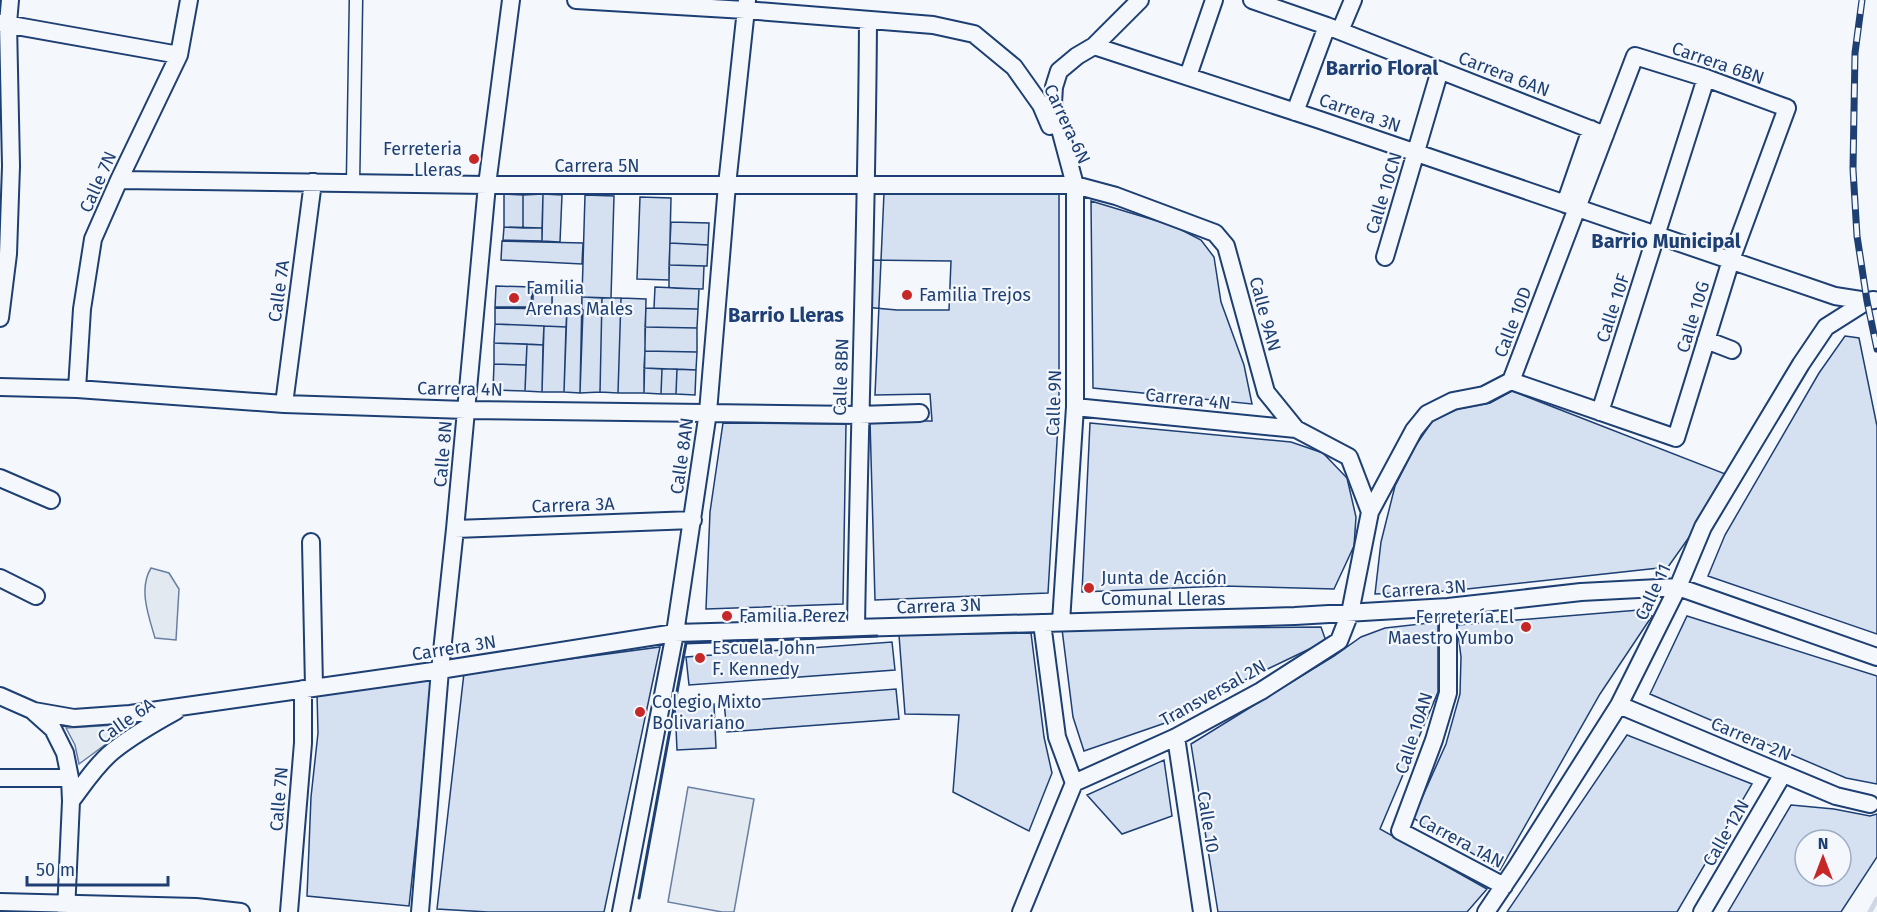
<svg xmlns="http://www.w3.org/2000/svg" width="1877" height="912" font-family="'Fira Sans',sans-serif">
<rect width="100%" height="100%" fill="#f4f7fb"/>
<path fill="#e3e9f0" stroke="#687fa3" stroke-width="1.5" d="M 552,287 L 582,288 L 582,309 L 552,308 Z
M 151,568 L 169,573 L 179,589 L 176,640 L 155,638 C 149,617 138,589 151,568 Z
M 133,724 L 79,764 L 75,745 L 66,728 Z
M 688,787 L 754,799 L 734,912 L 722,912 L 668,902 Z"/>
<g fill="none" stroke-linecap="round" stroke-linejoin="round">
<path stroke="#cfd7e4" stroke-width="5" d="M 1870,912 L 1877,899"/>
</g>
<path fill="#d5e0f0" stroke="#1d3f73" stroke-width="1.5" fill-rule="evenodd" d="M 1059,192 L 1059,408 L 1048,593 L 875,600 L 870,421 L 932,421 L 930,394 L 875,395 L 884,193 Z
M 504,194 L 523,195 L 523,228 L 504,227 Z
M 543,194 L 542,228 L 523,228 L 523,195 Z
M 543,194 L 562,195 L 560,242 L 542,241 Z
M 585,195 L 614,196 L 611,298 L 582,297 Z
M 640,197 L 671,198 L 669,280 L 637,279 Z
M 1091,201 L 1174,226 L 1201,240 L 1214,257 L 1221,302 L 1244,365 L 1252,404 L 1093,388 Z
M 671,222 L 709,223 L 708,245 L 670,243 Z
M 504,227 L 542,228 L 542,241 L 503,240 Z
M 502,241 L 583,243 L 582,264 L 501,260 Z
M 670,243 L 708,245 L 707,266 L 669,265 Z
M 865,260 L 951,261 L 949,310 L 897,310 L 864,307 Z
M 669,265 L 704,266 L 703,289 L 669,288 Z
M 496,286 L 532,287 L 531,307 L 495,307 Z
M 533,287 L 552,288 L 552,308 L 533,308 Z
M 655,287 L 699,289 L 698,309 L 654,308 Z
M 582,297 L 602,298 L 600,392 L 580,393 Z
M 602,298 L 621,298 L 618,393 L 600,392 Z
M 621,298 L 646,299 L 644,393 L 618,393 Z
M 495,308 L 567,309 L 566,327 L 495,324 Z
M 646,308 L 698,309 L 697,328 L 645,327 Z
M 567,309 L 583,310 L 580,393 L 564,392 Z
M 495,324 L 544,326 L 543,345 L 494,343 Z
M 544,326 L 566,327 L 564,392 L 542,392 Z
M 645,327 L 697,328 L 697,352 L 645,351 Z
M 1845,336 L 1859,338 L 1877,426 L 1877,634 L 1708,576 L 1725,535 L 1819,373 Z
M 494,343 L 527,344 L 526,365 L 494,364 Z
M 527,344 L 543,345 L 542,392 L 525,391 Z
M 645,351 L 697,352 L 696,370 L 644,368 Z
M 494,364 L 526,365 L 525,391 L 493,390 Z
M 644,368 L 662,369 L 661,394 L 644,393 Z
M 662,369 L 677,369 L 676,394 L 661,394 Z
M 677,369 L 696,370 L 695,395 L 676,394 Z
M 1512,391 L 1728,475 L 1697,526 L 1668,567 L 1449,591 L 1375,594 L 1381,542 L 1395,486 L 1416,445 L 1433,420 L 1458,409 L 1490,403 Z
M 723,423 L 846,424 L 843,604 L 706,609 L 710,512 Z
M 1090,423 L 1291,442 L 1323,453 L 1347,478 L 1356,517 L 1354,546 L 1334,589 L 1223,586 L 1082,592 Z
M 1639,610 L 1652,616 L 1600,694 L 1500,870 L 1413,818 L 1446,744 L 1460,694 L 1461,657 L 1457,625 Z
M 1687,616 L 1877,676 L 1877,784 L 1846,778 L 1650,694 Z
M 1438,622 L 1438,692 L 1380,829 L 1487,889 L 1467,912 L 1218,912 L 1191,744 L 1334,656 L 1361,637 L 1385,628 Z
M 1321,627 L 1326,641 L 1224,690 L 1171,721 L 1084,751 L 1073,717 L 1062,629 Z
M 1031,633 L 1044,737 L 1052,773 L 1029,831 L 953,792 L 959,715 L 905,714 L 899,635 Z
M 892,642 L 895,670 L 689,685 L 686,657 Z
M 660,647 L 604,912 L 488,912 L 437,909 L 464,673 Z
M 431,678 L 423,777 L 409,906 L 307,896 L 311,797 L 318,733 L 317,693 Z
M 896,689 L 899,719 L 727,732 L 724,702 Z
M 714,704 L 716,748 L 677,750 L 675,706 Z
M 1627,735 L 1752,784 L 1677,912 L 1507,912 Z
M 1164,760 L 1172,816 L 1122,834 L 1087,795 Z
M 1791,805 L 1834,809 L 1870,816 L 1877,814 L 1877,857 L 1841,912 L 1728,912 ZM 1805,840 L 1841,840 L 1841,876 L 1805,876 Z"/>
<g fill="none" stroke-linecap="round" stroke-linejoin="round">
<defs>
<path id="pedestrian" d="M 353,183 L 356,0"/>
<path id="minor" d="M 576,0 L 745,10 L 933,25 L 974,34 L 1014,67 L 1041,105 L 1050,126
M 1252,0 L 1327,26 L 1605,135
M 0,23 L 179,55
M 1340,31 L 1353,0
M 1094,46 L 1140,0
M 1188,76 L 1214,0
M 1295,112 L 1327,26
M 119,180 L 487,185 L 1075,185 L 1116,196 L 1215,233 L 1226,246 L 1266,392 L 1296,429 L 1349,457 L 1370,512
M 1565,204 L 1591,129
M 1385,257 L 1440,70
M 0,318 L 8,254 L 11,166 L 8,23 L 10,0
M 1706,340 L 1732,350
M 0,387 L 77,389 L 284,404 L 466,410 L 859,415 L 920,413
M 77,389 L 82,309 L 93,239 L 119,180 L 179,55 L 189,0
M 284,404 L 313,182
M 1075,407 L 1296,429
M 1600,412 L 1706,78
M 0,478 L 51,500
M 455,529 L 693,520
M 311,542 L 314,687
M 0,578 L 36,596
M 1448,607 L 1448,693 L 1434,740 L 1400,831 L 1504,886
M 1061,622 L 1075,407 L 1075,185 L 1053,103 L 1054,87 L 1059,71 L 1077,56 L 1094,46 L 1320,120 L 1835,296 L 1867,301 L 1874,300
M 856,628 C 859,425 867,223 868,20
M 0,696 L 34,711 L 74,718 L 130,714 L 440,670 L 675,633 L 1295,616 L 1448,607 L 1581,592 L 1678,587 L 1877,657
M 1619,705 L 1836,796 L 1870,804
M 34,712 L 53,729 L 65,753 L 70,778 L 71,801 L 66,912
M 1176,737 L 1202,912
M 0,778 L 70,778
M 1074,783 L 1176,737 L 1261,691 L 1339,641 L 1350,613 L 1370,512 L 1414,430 L 1427,414 L 1453,401 L 1484,395 L 1511,381 L 1635,56 L 1706,78 L 1787,108 L 1731,260 L 1676,438 L 1511,381
M 71,801 C 84,784 96,765 113,751 C 132,736 154,723 176,711
M 0,902 L 196,907 L 241,912
M 289,912 L 303,743 L 303,689
M 420,912 L 440,670 L 455,529 L 487,185 L 511,0
M 621,912 L 675,633 L 708,412 L 727,185 L 747,0
M 1021,912 L 1074,783 L 1057,737 L 1042,623
M 1486,912 L 1517,866 L 1619,705 L 1678,587 L 1703,527 L 1801,364 L 1826,327 L 1867,301
M 1702,912 L 1783,774"/>
</defs>
<use href="#pedestrian" stroke="#1d3f73" stroke-width="15"/>
<use href="#minor" stroke="#1d3f73" stroke-width="20"/>
<use href="#pedestrian" stroke="#f4f7fb" stroke-width="12"/>
<use href="#minor" stroke="#f4f7fb" stroke-width="16"/>
<defs>
<path id="rail" d="M 1862,0 L 1855,53 L 1853,169 L 1857,236 L 1867,301 L 1877,349"/>
</defs>
<use href="#rail" stroke="#1d3f73" stroke-width="7"/>
<use href="#rail" stroke="#f4f7fb" stroke-width="4.5" stroke-dasharray="14" stroke-linecap="butt"/>
<path stroke="#1d3f73" stroke-width="3" d="M 639,898 L 686,643 L 877,636"/>
</g>
<g fill="#c62828" stroke="#f4f7fb" stroke-width="2">
<circle cx="474" cy="159" r="6"/>
<circle cx="907" cy="295" r="6"/>
<circle cx="514" cy="298" r="6"/>
<circle cx="1089" cy="588" r="6"/>
<circle cx="727" cy="616" r="6"/>
<circle cx="1526" cy="627" r="6"/>
<circle cx="700" cy="658" r="6"/>
<circle cx="640" cy="712" r="6"/>
</g>
<g text-anchor="middle" stroke-width="4.5" stroke-linejoin="round" paint-order="stroke">
<g font-size="18" fill="#1d3f73" stroke="#f4f7fb">
<text transform="translate(1718 63) rotate(19)" y="6">Carrera 6BN</text>
<text transform="translate(1504 74) rotate(21)" y="6">Carrera 6AN</text>
<text transform="translate(1360 113) rotate(19)" y="6">Carrera 3N</text>
<text transform="translate(1067 124) rotate(65)" y="6">Carrera 6N</text>
<text x="597" y="172">Carrera 5N</text>
<text transform="translate(98 182) rotate(-66)" y="6">Calle 7N</text>
<text transform="translate(1384 193) rotate(-73)" y="6">Calle 10CN</text>
<text transform="translate(279 291) rotate(-82)" y="6">Calle 7A</text>
<text transform="translate(1613 308) rotate(-72)" y="6">Calle 10F</text>
<text transform="translate(1265 314) rotate(75)" y="6">Calle 9AN</text>
<text transform="translate(1693 317) rotate(-73)" y="6">Calle 10G</text>
<text transform="translate(1513 322) rotate(-69)" y="6">Calle 10D</text>
<text transform="translate(841 377) rotate(-88)" y="6">Calle 8BN</text>
<text transform="translate(460 389) rotate(1)" y="6">Carrera 4N</text>
<text transform="translate(1188 399) rotate(6)" y="6">Carrera 4N</text>
<text transform="translate(1054 403) rotate(-88)" y="6">Calle 9N</text>
<text transform="translate(443 454) rotate(-85)" y="6">Calle 8N</text>
<text transform="translate(682 456) rotate(-82)" y="6">Calle 8AN</text>
<text transform="translate(573 505) rotate(-2)" y="6">Carrera 3A</text>
<text transform="translate(1424 589) rotate(-4)" y="6">Carrera 3N</text>
<text transform="translate(1653 592) rotate(-65)" y="6">Calle 11</text>
<text transform="translate(939 606) rotate(-2)" y="6">Carrera 3N</text>
<text transform="translate(454 648) rotate(-9)" y="6">Carrera 3N</text>
<text transform="translate(1213 693) rotate(-29)" y="6">Transversal 2N</text>
<text transform="translate(126 721) rotate(-35)" y="6">Calle 6A</text>
<text transform="translate(1414 733) rotate(-72)" y="6">Calle 10AN</text>
<text transform="translate(1751 739) rotate(23)" y="6">Carrera 2N</text>
<text transform="translate(279 799) rotate(-85)" y="6">Calle 7N</text>
<text transform="translate(1208 822) rotate(81)" y="6">Calle 10</text>
<text transform="translate(1726 833) rotate(-60)" y="6">Calle 12N</text>
<text transform="translate(1461 841) rotate(28)" y="6">Carrera 1AN</text>
</g>
<g font-size="18" fill="#1d3f73" stroke="#f4f7fb" text-anchor="start">
<text x="462" y="155" text-anchor="end">Ferreteria<tspan x="462" dy="21">Lleras</tspan></text>
<text x="526" y="294">Familia<tspan x="526" dy="21">Arenas Males</tspan></text>
<text x="919" y="301">Familia Trejos</text>
<text x="1101" y="584">Junta de Acción<tspan x="1101" dy="21">Comunal Lleras</tspan></text>
<text x="739" y="622">Familia Perez</text>
<text x="1514" y="623" text-anchor="end">Ferretería El<tspan x="1514" dy="21">Maestro Yumbo</tspan></text>
<text x="712" y="654">Escuela John<tspan x="712" dy="21">F. Kennedy</tspan></text>
<text x="652" y="708">Colegio Mixto<tspan x="652" dy="21">Bolivariano</tspan></text>
</g>
<g font-size="20" font-weight="bold" fill="#1d3f73" stroke="#f4f7fb">
<text x="1382" y="75">Barrio Floral</text>
<text x="1666" y="248">Barrio Municipal</text>
<text x="786" y="322">Barrio Lleras</text>
</g>
</g>
<g transform="translate(1823 858)"><circle r="28" fill="#f4f7fb" stroke="#9eadc5" stroke-width="1.5"/>
<path d="M0-4.5L10 22L0 15L-10 22Z" fill="#c62828"/>
<text y="-9" font-size="16" font-weight="bold" text-anchor="middle" fill="#1d3f73">N</text>
</g>
<path d="M27 876v9h141v-9" fill="none" stroke="#1d3f73" stroke-width="3"/>
<text x="36" y="876" font-size="18" fill="#1d3f73" stroke="#f4f7fb" stroke-width="4.5" paint-order="stroke">50 m</text>
</svg>
